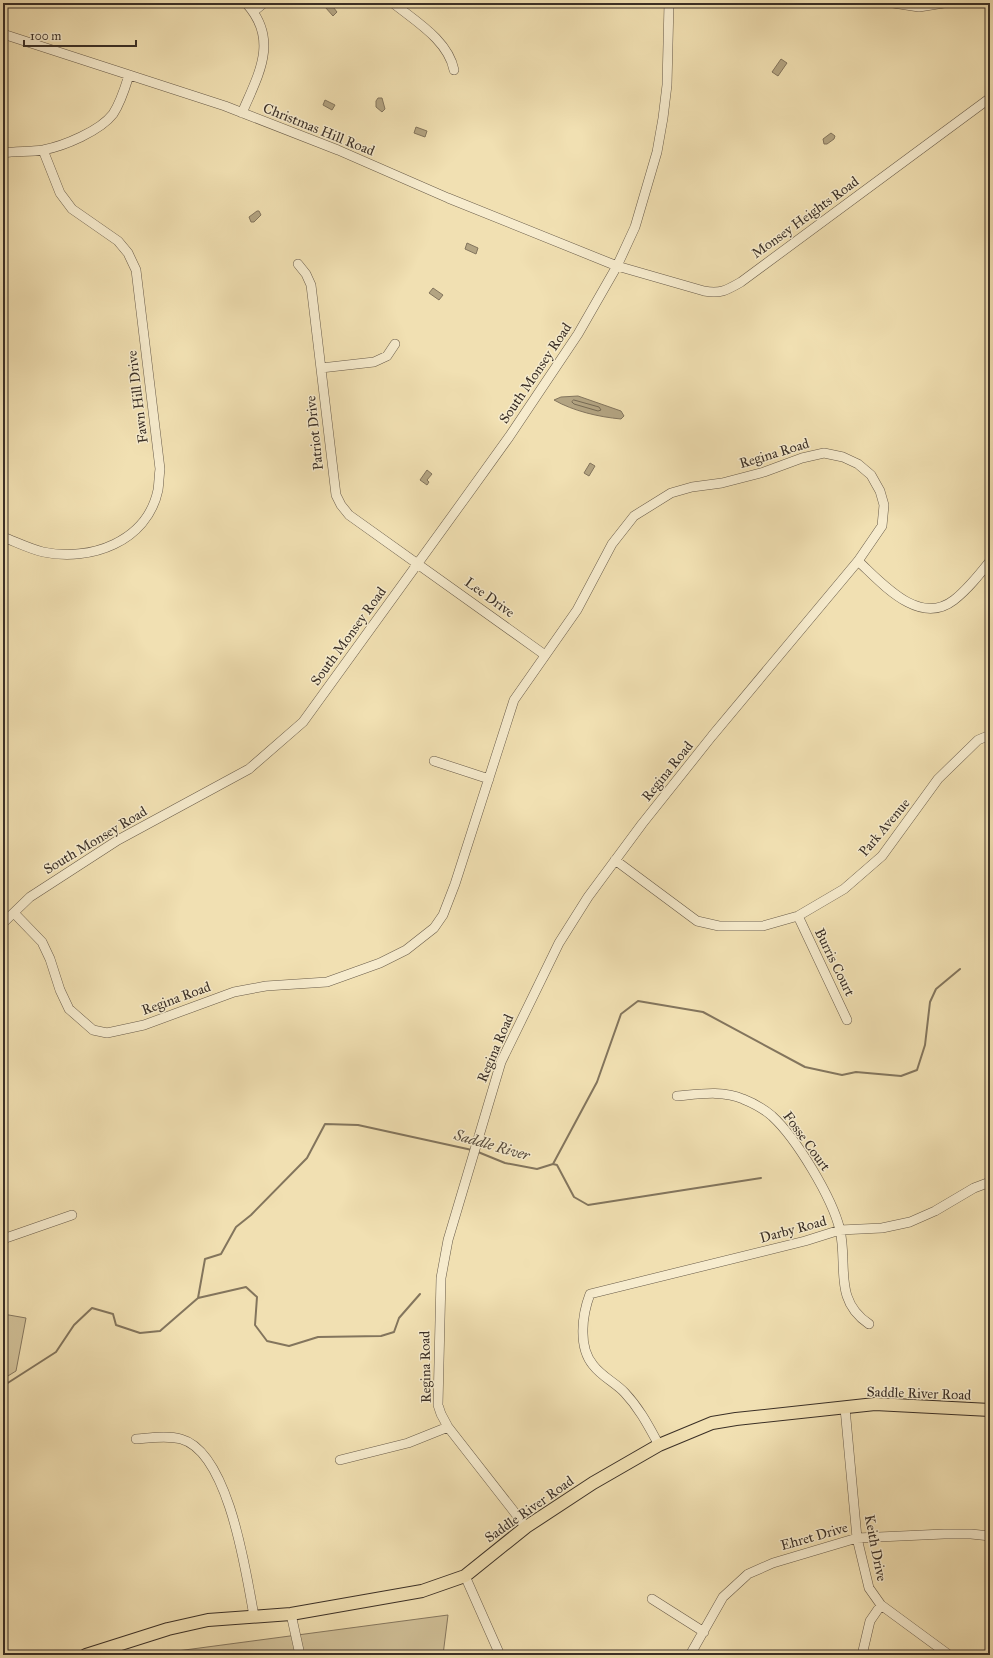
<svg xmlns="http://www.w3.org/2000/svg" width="993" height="1658" font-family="'IM FELL Great Primer',serif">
<rect width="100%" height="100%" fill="#f1e0b2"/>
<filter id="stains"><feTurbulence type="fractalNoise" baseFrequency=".005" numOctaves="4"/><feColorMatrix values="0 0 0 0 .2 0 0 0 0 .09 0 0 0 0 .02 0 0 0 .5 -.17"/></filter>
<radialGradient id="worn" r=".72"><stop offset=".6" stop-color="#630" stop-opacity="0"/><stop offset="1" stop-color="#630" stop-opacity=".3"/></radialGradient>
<path fill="#d2c29a" stroke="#867860" d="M 3,1314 L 26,1318 L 16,1371 L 3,1379 Z
M 448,1615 L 443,1655 L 157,1655 L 162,1653 Z"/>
<path fill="#b3a482" stroke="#83755d" d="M 330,3 L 337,12 L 333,16 L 325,7 Z
M 781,59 L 787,63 L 778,76 L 772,72 Z
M 378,98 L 382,98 L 385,109 L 382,112 L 376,107 L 376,101 Z
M 325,100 L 335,105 L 332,110 L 323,105 Z
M 416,127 L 427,131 L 425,137 L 414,133 Z
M 831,133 L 835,136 L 834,139 L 827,144 L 824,144 L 823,139 Z
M 257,211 L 259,211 L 261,215 L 254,222 L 251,222 L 249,217 Z
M 467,243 L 478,248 L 476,254 L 465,249 Z
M 433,288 L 443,295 L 439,300 L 429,293 Z
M 578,396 L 621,411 L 624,416 L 621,419 C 599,417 573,411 554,400 L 561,397 Z
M 590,463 L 595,466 L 589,476 L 584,473 Z
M 427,470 L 432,474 L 427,480 L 429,482 L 427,485 L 420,480 Z"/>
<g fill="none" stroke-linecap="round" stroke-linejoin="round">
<path stroke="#766a54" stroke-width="1" d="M 574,400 L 599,407 L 601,410 L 598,411 L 574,404 L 572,402 Z"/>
<path stroke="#83755d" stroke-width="2" d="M 478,1152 L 505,1163 L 537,1169 L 553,1164 L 597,1082 L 621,1014 L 638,1001 L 703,1012 L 805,1067 L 842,1075 L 856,1072 L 901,1076 L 917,1070 L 925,1045 L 930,1002 L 936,989 L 960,969
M 553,1164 L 557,1165 L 574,1197 L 588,1205 L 761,1178
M 198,1298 L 246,1287 L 257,1297 L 255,1325 L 267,1341 L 289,1346 L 318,1337 L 381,1336 L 394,1332 L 399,1318 L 420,1294
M 3,1386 L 56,1352 L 74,1325 L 92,1308 L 113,1314 L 116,1325 L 140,1333 L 160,1331 L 198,1298 L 205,1259 L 221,1254 L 236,1227 L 251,1215 L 307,1158 L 325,1124 L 358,1125 L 472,1150"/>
<defs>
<path id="minor" d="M 393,3 C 415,21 448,40 454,70
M 893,3 L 919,7 L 944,3
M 253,12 L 264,3
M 3,34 L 225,106 L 338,150 L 448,198 L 617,266 L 704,291 C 721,294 727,290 741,282 L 990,98
M 242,113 C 258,75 280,40 246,3
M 3,153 C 16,151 30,152 43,150 C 64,146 100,131 113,114 C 121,102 125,88 129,75
M 298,264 L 306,274 L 311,285 L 336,495 L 341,505 L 349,515 L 545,655
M 321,368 L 374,362 L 387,356 L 395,344
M 3,537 C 16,542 30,549 43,552 C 90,562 147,542 158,490 C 159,483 159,476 160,469 L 136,270 L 128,253 L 118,241 L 72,209 L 60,193 L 43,150
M 858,561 C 882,583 919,627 954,600 C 968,589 979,575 990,561
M 434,761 L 489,779
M 615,860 L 697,921 L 719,926 L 763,926 L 798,916 L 844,889 L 882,856 L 938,779 L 978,740 L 990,735
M 14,913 L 42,942 L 50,959 L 60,990 L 69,1009 L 93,1030 L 107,1033 L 144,1025 L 234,992 L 266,986 L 327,982 L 380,963 L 406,950 L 434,928 L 443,915 L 455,884 L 514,700 L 577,610 L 612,544 L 634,516 L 671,493 L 692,487 L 722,483 L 764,472 L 802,458 L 824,453 L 843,457 L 858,464 L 871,475 L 880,491 L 884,505 L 882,526 L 858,561 L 712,736 L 642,824 L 588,897 L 559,943 L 501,1062 L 448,1240 L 441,1278 L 438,1405 L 441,1414 L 448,1427 L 526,1527
M 798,916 L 847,1020
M 3,923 L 30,897 L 118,840 L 249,769 L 303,722 L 468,494 L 509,437 L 578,334 L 617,266 L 635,227 L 657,152 L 663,118 L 667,85 L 669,3
M 677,1096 C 699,1094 723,1090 743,1099 C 753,1103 764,1109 772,1116 C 796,1138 832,1197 840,1230 C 848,1265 833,1300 869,1324
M 3,1239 L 72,1215
M 845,1408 L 857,1538 L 869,1588 L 881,1605 L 949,1655
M 136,1439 C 150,1438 167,1435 181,1439 C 229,1452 246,1573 254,1616
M 659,1445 C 649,1427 640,1409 625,1393 C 616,1383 602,1377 593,1365 C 578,1347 582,1315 590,1294 L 805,1241 L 840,1230 L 882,1228 L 910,1222 L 935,1211 L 974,1188 L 990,1182
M 340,1460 L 408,1443 L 448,1427
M 465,1576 L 500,1655
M 652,1599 L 704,1632
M 291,1614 L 300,1655
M 690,1655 L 723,1597 L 748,1574 L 773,1563 L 857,1538 L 944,1534 L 971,1534 L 990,1536
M 862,1655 L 870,1621 L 881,1605"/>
<path id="major" d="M 86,1655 L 168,1629 L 208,1620 L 291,1614 L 422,1591 L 465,1576 L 526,1527 L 593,1483 L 659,1445 L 712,1423 L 736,1419 L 875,1404 L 990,1410"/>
</defs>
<use href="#minor" stroke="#685b49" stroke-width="10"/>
<use href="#major" stroke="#3a2f26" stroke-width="14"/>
<use href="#minor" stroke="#f6ebcd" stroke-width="9"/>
<use href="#major" stroke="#f1e0b2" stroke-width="12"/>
</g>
<g text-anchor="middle" stroke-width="3" stroke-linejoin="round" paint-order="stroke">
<g font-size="14" fill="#3a2f26" stroke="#f6ebcd">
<text transform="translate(319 129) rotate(22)" y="5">Christmas Hill Road</text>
<text transform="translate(805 217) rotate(-36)" y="5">Monsey Heights Road</text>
<text transform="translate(535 373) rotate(-56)" y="5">South Monsey Road</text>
<text transform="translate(137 397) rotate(-97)" y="5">Fawn Hill Drive</text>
<text transform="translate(314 433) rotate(-96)" y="5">Patriot Drive</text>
<text transform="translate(774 453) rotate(-17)" y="5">Regina Road</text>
<text transform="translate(490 597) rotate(36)" y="5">Lee Drive</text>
<text transform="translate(348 636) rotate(-54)" y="5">South Monsey Road</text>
<text transform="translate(667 771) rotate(-51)" y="5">Regina Road</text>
<text transform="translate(884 827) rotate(-50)" y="5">Park Avenue</text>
<text transform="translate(95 840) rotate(-31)" y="5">South Monsey Road</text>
<text transform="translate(835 962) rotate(64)" y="5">Burris Court</text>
<text transform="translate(176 998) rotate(-20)" y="5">Regina Road</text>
<text transform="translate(495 1048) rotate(-67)" y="5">Regina Road</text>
<text transform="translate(807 1141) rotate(54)" y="5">Fosse Court</text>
<text transform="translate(793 1229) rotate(-15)" y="5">Darby Road</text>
<text transform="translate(425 1367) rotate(-91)" y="5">Regina Road</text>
<text transform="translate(919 1393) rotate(2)" y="5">Saddle River Road</text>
<text transform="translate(529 1509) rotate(-35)" y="5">Saddle River Road</text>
<text transform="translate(814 1536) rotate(-16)" y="5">Ehret Drive</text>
<text transform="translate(876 1548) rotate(79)" y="5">Keith Drive</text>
</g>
<g font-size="15" font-style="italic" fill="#584c3d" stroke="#f6ebcd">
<text transform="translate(492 1145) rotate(16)" y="5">Saddle River</text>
</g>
</g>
<rect width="993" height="1658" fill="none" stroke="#f1e0b2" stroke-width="16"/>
<rect x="4" y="4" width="985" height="1650" fill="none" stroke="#3a2f26" stroke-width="2"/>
<rect x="8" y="8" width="977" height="1642" fill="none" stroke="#3a2f26"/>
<path d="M24 40v6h112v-6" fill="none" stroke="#3a2f26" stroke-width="2"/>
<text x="30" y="40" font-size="12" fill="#3a2f26" stroke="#f6ebcd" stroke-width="3" paint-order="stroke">100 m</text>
<rect width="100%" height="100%" filter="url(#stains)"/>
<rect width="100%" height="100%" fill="url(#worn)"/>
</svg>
